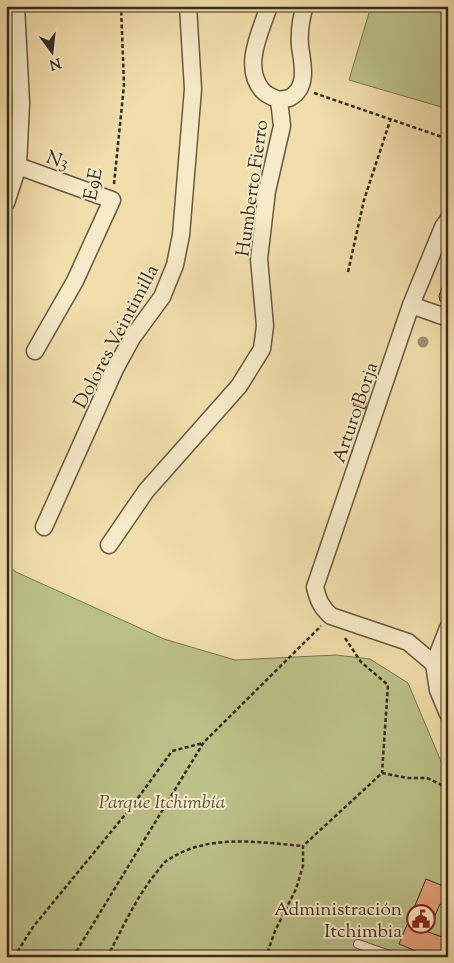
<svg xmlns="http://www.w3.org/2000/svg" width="454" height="963" font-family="'Sorts Mill Goudy',serif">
<rect width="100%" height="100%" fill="#f1dfab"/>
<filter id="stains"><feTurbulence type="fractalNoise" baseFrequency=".004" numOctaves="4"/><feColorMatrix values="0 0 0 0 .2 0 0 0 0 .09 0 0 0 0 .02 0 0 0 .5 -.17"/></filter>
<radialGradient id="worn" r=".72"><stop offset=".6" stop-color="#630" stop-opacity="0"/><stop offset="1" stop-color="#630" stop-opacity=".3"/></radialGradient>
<path fill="#bbc188" stroke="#787653" d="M 371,6 L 448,6 L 448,109 L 349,80 Z
M 6,564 L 16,572 L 164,639 L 235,660 L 336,655 L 370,659 L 408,683 L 448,778 L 448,957 L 6,957 Z"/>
<path fill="#e6a27a" stroke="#362c1e" d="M 445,279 L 448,280 L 448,305 L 440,301 L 439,296 Z
M 355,398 L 367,401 L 365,409 L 353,405 Z
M 426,879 L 448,888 L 448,907 L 440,904 L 428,932 L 448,939 L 448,957 L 430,957 L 399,944 Z"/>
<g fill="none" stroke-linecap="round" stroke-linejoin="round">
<defs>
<path id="service" d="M 358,944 L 395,957"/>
<path id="minor" d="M 269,6 C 261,31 242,66 262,90 C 266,95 274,98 279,100
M 279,100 C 283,99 288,99 291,97 C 309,86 302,62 300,46 C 299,33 301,18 305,6
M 18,166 L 112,200 L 75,281 L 35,351
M 6,203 L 18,166 L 21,103 L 16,6
M 448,220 L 443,227 L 411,305 L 315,587 C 318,600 321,607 331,616 L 408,642 L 434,664 L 448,666
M 411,305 L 448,318
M 44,527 L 115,369 L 132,338 L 162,297 L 175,265 L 181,235 L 193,89 L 188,6
M 109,545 L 146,491 L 239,386 L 262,349 L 265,326 L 259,259 L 267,191 L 282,126 L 279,100
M 448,628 L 434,664 L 438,690 L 448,714"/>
</defs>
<use href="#service" stroke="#655941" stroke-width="10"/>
<use href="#minor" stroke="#655941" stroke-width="19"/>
<path stroke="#362c1e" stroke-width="2.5" stroke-dasharray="4 2.5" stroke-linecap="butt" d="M 30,9 L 62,6
M 314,93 L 448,139
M 114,184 L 124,85 L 121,6
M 348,272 L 364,200 L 391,118
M 345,638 L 361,662 L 388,685 L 382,773
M 14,957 L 33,927 L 133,805 L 172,751 L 203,743
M 73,957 L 204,742 L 321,626
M 107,957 C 122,930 134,901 153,877 C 157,872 161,866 165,862 C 205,833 257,842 303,846
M 263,957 L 268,951
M 288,957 L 268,951 L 275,931 L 296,889 L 303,866 L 303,846 L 382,773 L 407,778 L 427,778 L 448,788"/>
<use href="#service" stroke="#f6eac8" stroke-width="8"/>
<use href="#minor" stroke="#f6eac8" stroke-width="16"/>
</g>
<circle fill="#9c916c" cx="423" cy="342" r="5.5"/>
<defs>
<symbol id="civic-ring" viewBox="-11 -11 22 22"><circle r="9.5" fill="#f6eac8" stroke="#8f2418" stroke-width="1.5"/><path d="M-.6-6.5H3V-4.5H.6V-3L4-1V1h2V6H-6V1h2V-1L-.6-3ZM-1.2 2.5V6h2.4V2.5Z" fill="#8f2418"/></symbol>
</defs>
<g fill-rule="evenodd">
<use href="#civic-ring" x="405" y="903" width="32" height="32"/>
</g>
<g text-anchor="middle" stroke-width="4" stroke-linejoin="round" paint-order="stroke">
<g font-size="19" fill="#362c1e" stroke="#f6eac8">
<text transform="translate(58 159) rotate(20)" y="7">N3</text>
<text transform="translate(92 184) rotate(-79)" y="7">E9E</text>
<text transform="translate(251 188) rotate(-82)" y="7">Humberto Fierro</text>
<text transform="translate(115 336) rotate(-62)" y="7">Dolores Veintimilla</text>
<text transform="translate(354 412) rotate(-71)" y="7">Arturo Borja</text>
</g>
<g font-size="19" font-style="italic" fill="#575138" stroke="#f6eac8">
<text x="162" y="808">Parque Itchimbía</text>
</g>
<g font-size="19" fill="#362c1e" stroke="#f6eac8" text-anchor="end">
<text x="402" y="915">Administración<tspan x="402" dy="22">Itchimbia</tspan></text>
</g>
</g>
<rect width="454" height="963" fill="none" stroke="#f1dfab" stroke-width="25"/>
<rect x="8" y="8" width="439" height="948" fill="none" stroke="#362c1e" stroke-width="2.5"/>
<rect x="12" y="12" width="429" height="938" fill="none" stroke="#362c1e"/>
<g transform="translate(52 52) rotate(165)" stroke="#f6eac8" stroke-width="4" paint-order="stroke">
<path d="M0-4L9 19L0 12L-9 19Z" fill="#362c1e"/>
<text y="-8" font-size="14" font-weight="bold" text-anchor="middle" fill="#362c1e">N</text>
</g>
<rect width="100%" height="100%" filter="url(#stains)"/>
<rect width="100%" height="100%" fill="url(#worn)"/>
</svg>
